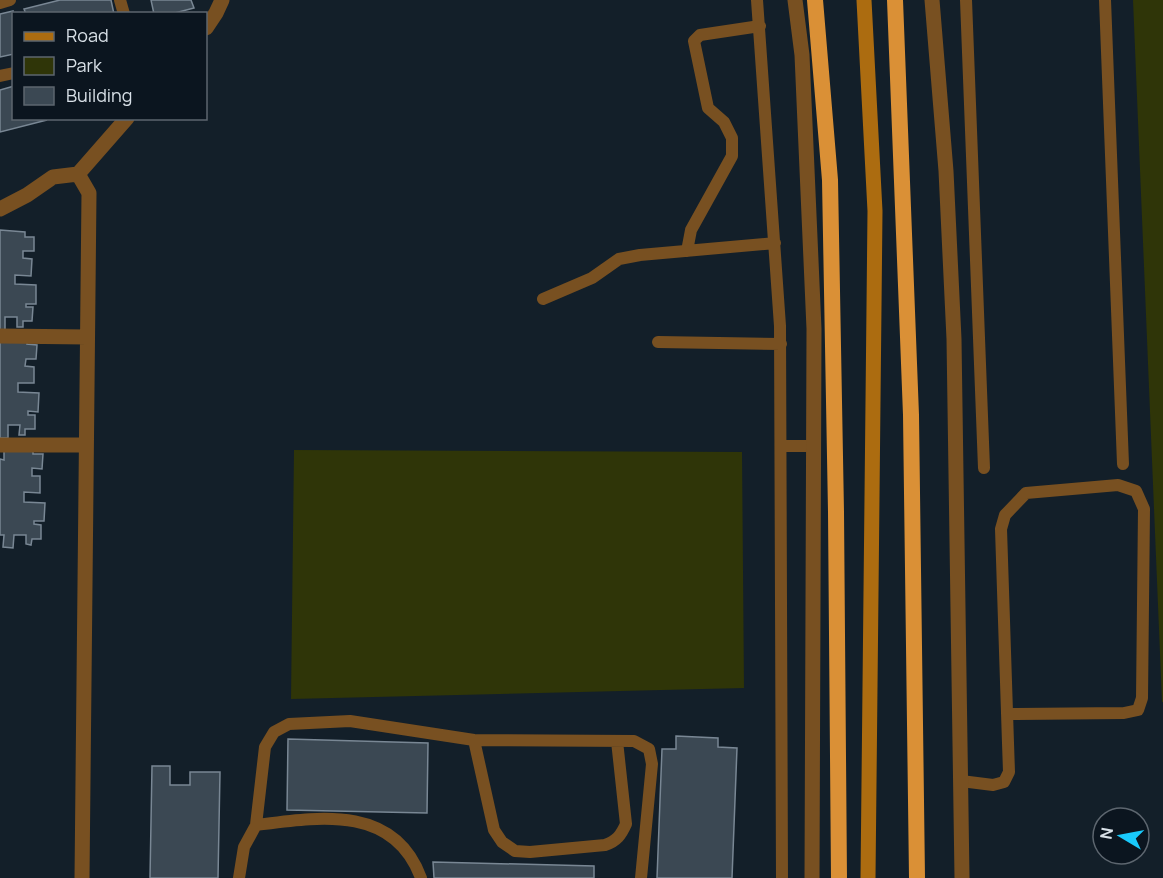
<svg xmlns="http://www.w3.org/2000/svg" width="1163" height="878" font-family="Manrope,sans-serif">
<rect width="100%" height="100%" fill="#131f29"/>
<path fill="#2f3508" d="M 1133,0 L 1163,0 L 1163,702 L 1162,702 Z
M 294,450 L 742,452 L 744,688 L 291,699 Z"/>
<path fill="#3b4853" stroke="#798794" stroke-width="1.5" d="M 60,0 L 111,0 L 114,14 L 26,14 L 24,9 Z
M 151,0 L 191,0 L 194,8 L 171,14 L 154,14 Z
M 13,11 L 14,54 L 0,57 L 0,14 Z
M 14,86 L 14,118 L 47,120 L 0,132 L 0,90 Z
M 0,230 L 25,232 L 25,237 L 34,237 L 34,251 L 23,251 L 23,258 L 32,259 L 31,276 L 15,275 L 15,284 L 36,285 L 36,304 L 26,304 L 26,307 L 33,307 L 32,321 L 23,321 L 23,327 L 17,327 L 17,317 L 5,317 L 5,330 L 0,330 Z
M 0,338 L 28,339 L 27,344 L 37,345 L 36,359 L 26,359 L 25,366 L 34,367 L 34,383 L 18,383 L 18,392 L 39,393 L 38,412 L 28,411 L 28,415 L 35,415 L 35,429 L 25,429 L 25,435 L 19,435 L 20,425 L 8,425 L 8,438 L 0,438 Z
M 4,448 L 33,449 L 33,454 L 43,454 L 42,469 L 32,468 L 32,476 L 40,476 L 40,493 L 24,492 L 24,502 L 45,503 L 44,521 L 34,521 L 34,524 L 41,525 L 41,539 L 32,539 L 31,545 L 26,544 L 26,535 L 14,535 L 13,548 L 3,547 L 4,535 L 0,535 L 0,459 L 4,460 Z
M 676,736 L 718,738 L 718,747 L 737,748 L 732,878 L 657,878 L 662,749 L 676,749 Z
M 288,739 L 428,743 L 427,813 L 287,810 Z
M 152,766 L 170,766 L 170,785 L 190,785 L 190,772 L 220,772 L 218,878 L 150,878 Z
M 433,862 L 594,866 L 594,878 L 434,878 Z"/>
<g fill="none" stroke-linecap="round" stroke-linejoin="round">
<path stroke="#785021" stroke-width="12" d="M 120,0 L 124,14
M 757,0 L 780,326 L 782,878
M 966,0 L 984,468
M 1105,0 L 1123,464
M 0,3 L 10,0
M 0,76 L 14,73
M 687,251 L 691,230 L 732,156 L 732,138 L 724,122 L 708,108 L 694,41 L 700,35 L 760,26
M 543,299 L 592,278 L 619,259 L 640,255 L 775,243
M 658,342 L 781,344
M 781,446 L 815,446
M 474,740 L 494,830 L 502,842 L 515,851 L 530,852 L 605,845 C 617,841 621,835 626,824 L 617,741
M 961,781 L 993,785 L 1004,782 L 1009,772 L 1008,743 L 1001,529 L 1005,515 L 1026,493 L 1118,485 L 1136,491 L 1144,509 L 1142,698 L 1138,710 L 1124,713 L 1007,714
M 256,825 L 265,747 L 274,732 L 289,724 L 350,721 L 474,740 L 634,741 L 649,749 L 652,764 L 641,878
M 239,878 L 244,847 L 256,825 C 318,817 394,804 421,878"/>
<path stroke="#785021" stroke-width="15" d="M 932,0 L 946,171 L 954,339 L 962,878
M 206,28 L 216,13 L 222,0
M 78,174 L 89,193 L 82,878
M 0,209 L 27,195 L 53,177 L 78,174 L 127,118
M 0,336 L 87,337
M 0,445 L 86,445"/>
<path stroke="#785021" stroke-width="15" d="M 795,0 L 802,55 L 814,329 L 812,878"/>
<path stroke="#ac6c10" stroke-width="15" d="M 864,0 L 875,211 L 868,878"/>
<path stroke="#da9036" stroke-width="16" d="M 815,0 L 830,180 L 836,512 L 839,878
M 895,0 L 911,415 L 917,878"/>
</g>
<rect x="12" y="12" width="195" height="108" fill="#0b151f" stroke="#5d666f" stroke-width="1.5"/>
<rect x="24" y="32" width="30" height="9" fill="#ac6c10" stroke="#5d666f" stroke-width="1.5"/>
<text x="66" y="42" font-size="18" fill="#d8e0e7">Road</text>
<rect x="24" y="57" width="30" height="18" fill="#2f3508" stroke="#5d666f" stroke-width="1.5"/>
<text x="66" y="72" font-size="18" fill="#d8e0e7">Park</text>
<rect x="24" y="87" width="30" height="18" fill="#3b4853" stroke="#5d666f" stroke-width="1.5"/>
<text x="66" y="102" font-size="18" fill="#d8e0e7">Building</text>
<g transform="translate(1121 836) rotate(280)"><circle r="28" fill="#0b151f" stroke="#5d666f" stroke-width="1.5"/>
<path d="M0-4.5L10 22L0 15L-10 22Z" fill="#19cafc"/>
<text y="-9" font-size="16" font-weight="bold" text-anchor="middle" fill="#d8e0e7">N</text>
</g>
</svg>
